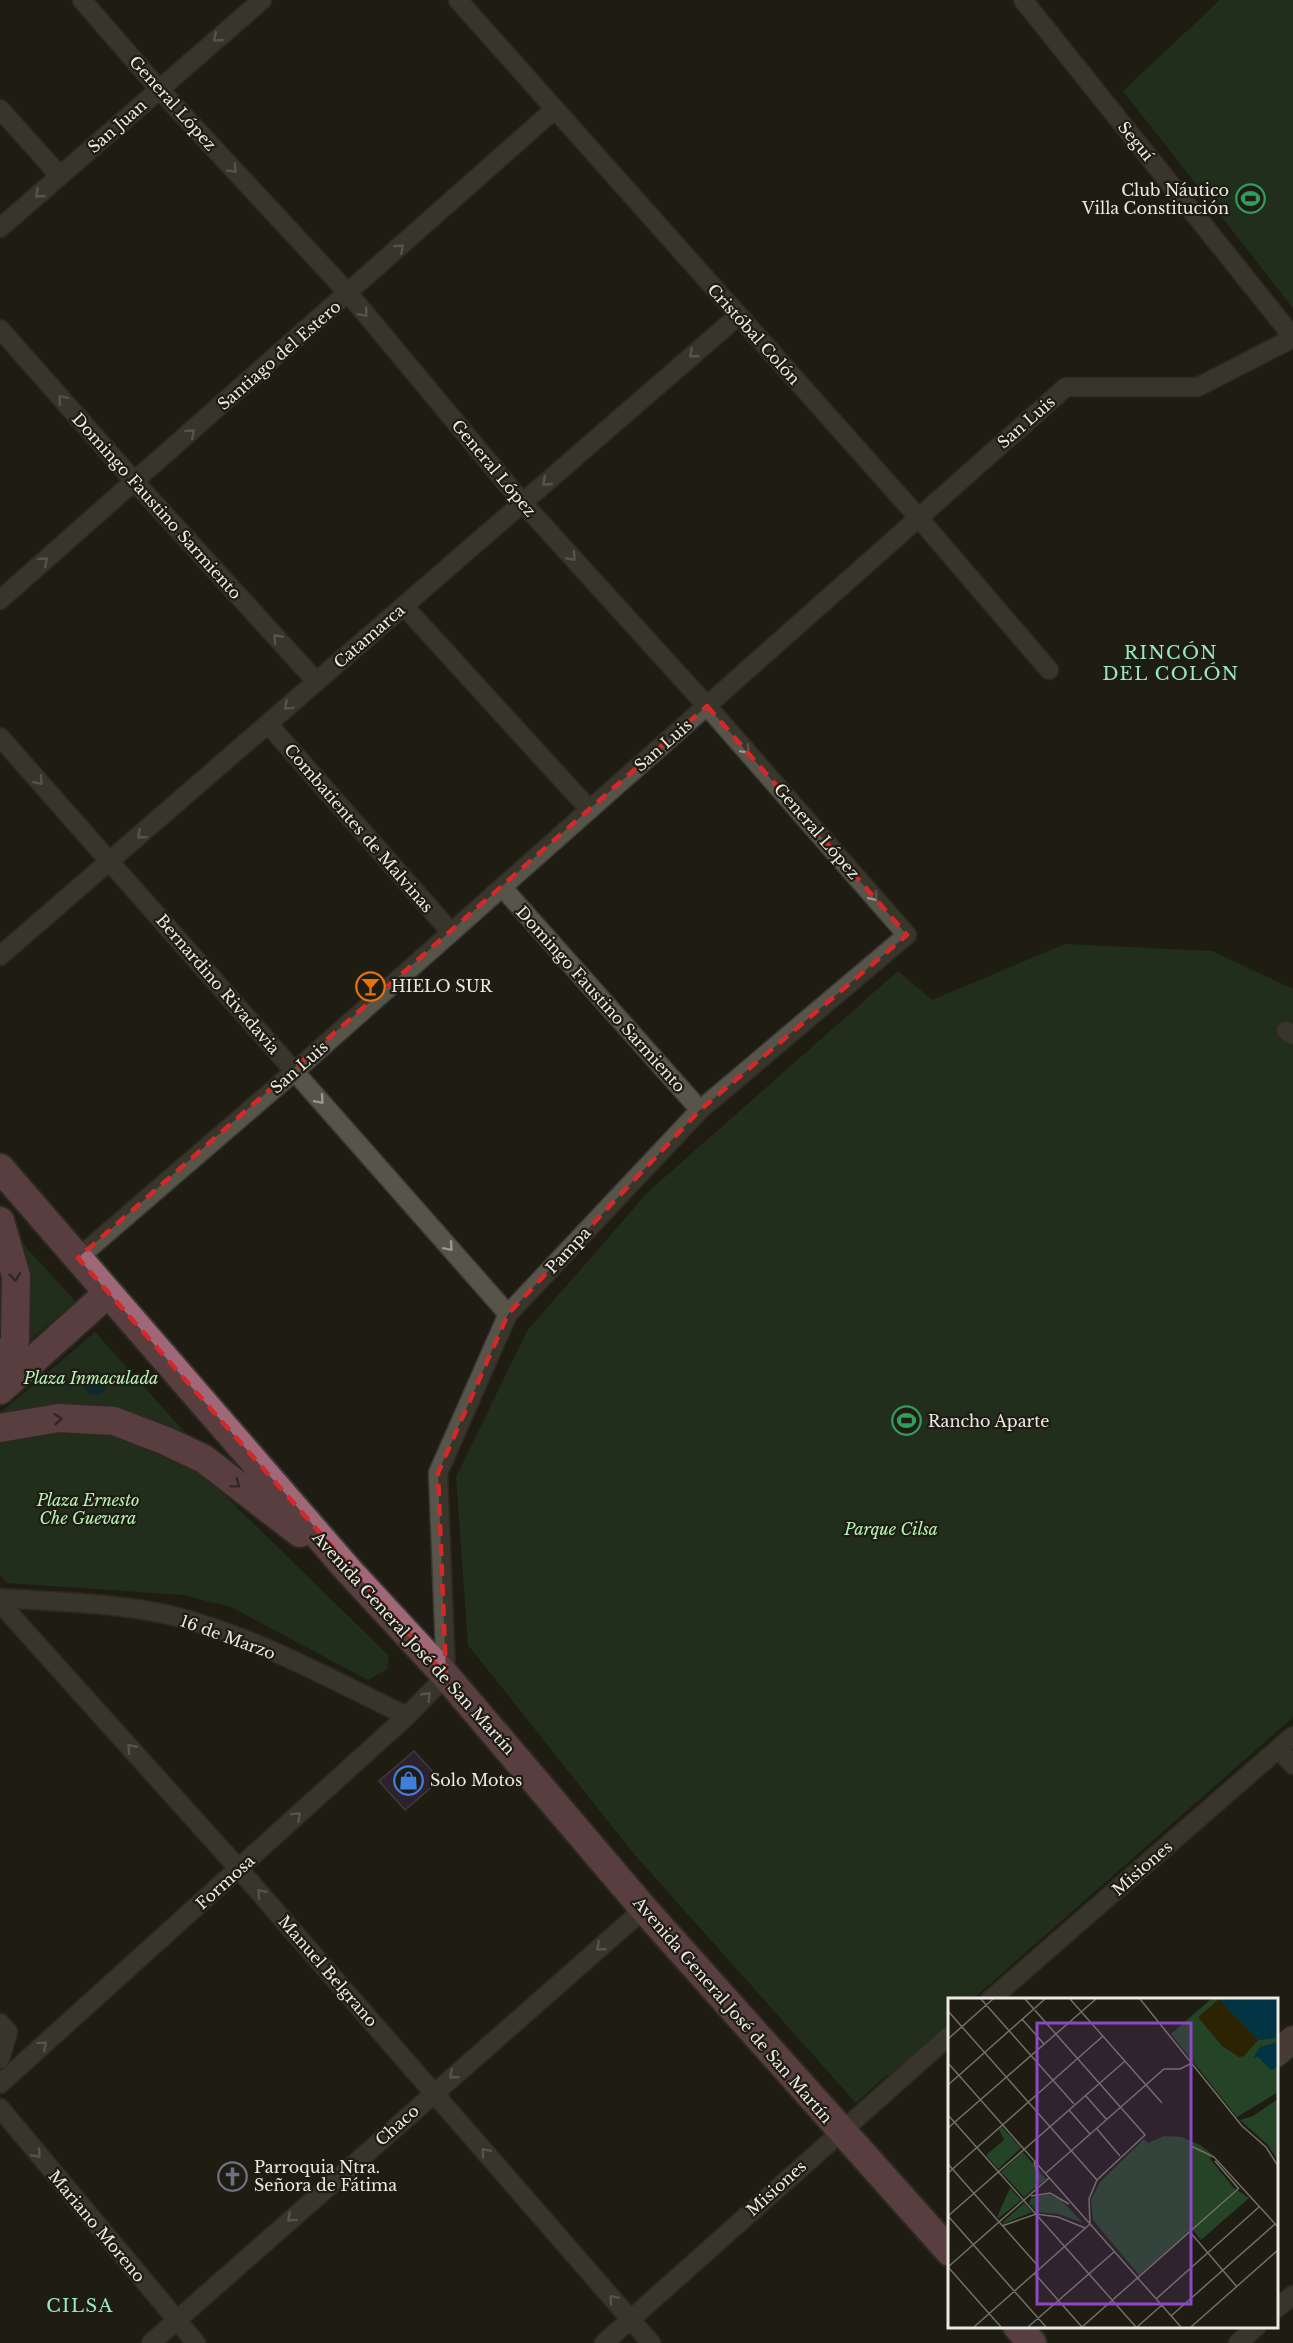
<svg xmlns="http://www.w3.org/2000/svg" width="1293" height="2343" font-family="'Libre Baskerville',serif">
<rect width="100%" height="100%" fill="#1f1d13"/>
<path fill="#254326" d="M 1220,0 L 1293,0 L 1293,308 L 1123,91 Z
M 1065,944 L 1212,951 L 1293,989 L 1293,1717 L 973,1999 L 950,2000 L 949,2022 L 894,2075 L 887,2075 L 856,2103 L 635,1855 L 468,1645 L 456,1477 L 527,1331 L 648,1192 L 898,971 L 932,1000 Z
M 14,1234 L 75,1301 L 13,1355 Z
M 95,1332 L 197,1446 L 0,1419 L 0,1413 Z
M 56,1430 L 97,1430 L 168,1452 L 208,1479 L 389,1656 L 387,1669 L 368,1680 L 231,1607 L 183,1595 L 7,1583 L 0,1575 L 0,1440 Z"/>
<path fill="#003445" d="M83 1383a12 12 0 1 1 24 0a12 12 0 1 1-24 0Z"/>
<path fill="#3c264e" stroke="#645e69" stroke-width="1.5" d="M 414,1751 L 440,1780 L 405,1810 L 379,1781 Z"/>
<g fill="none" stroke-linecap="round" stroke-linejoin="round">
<defs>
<path id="street" d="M 458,0 L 918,517 L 1049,670
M 1023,0 L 1293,337
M 0,109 L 60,176
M 0,228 L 262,0
M 0,329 L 135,482 L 316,681
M 0,600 L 555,109
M 404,606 L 589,809
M 268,724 L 450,931
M 0,737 L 508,1314
M 502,887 L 700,1110
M 0,956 L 738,316
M 1286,1031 L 1293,1035
M 78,1258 L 295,1071 L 1066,387 L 1198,387 L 1293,338
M 0,1598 C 56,1602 128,1603 181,1618 C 260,1639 334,1681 407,1716
M 0,1603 L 239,1869 L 651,2343
M 1279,1749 L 1293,1765
M 990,2000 L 1293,1736
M 0,2023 L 8,2032 L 0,2059
M 0,2084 L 407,1716 L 446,1676 L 438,1473 L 508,1314 L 700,1110 L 907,935 L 707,706 L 522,502 L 349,294 L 159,89 L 82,0
M 0,2108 L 196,2343
M 1276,2309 L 1293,2295
M 151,2343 L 644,1909
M 604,2343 L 950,2035
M 1238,2343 L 1257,2326"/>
<path id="secondary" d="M 1276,2054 L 1293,2039"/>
<path id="primary" d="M 0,1168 L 349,1571 L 446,1676 L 644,1909 L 950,2252
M 0,1221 L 16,1276 L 15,1341 L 0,1370
M 0,1390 L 107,1294
M 0,1428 L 59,1418 L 114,1421 L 166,1441 L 204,1459 L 300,1533
M 1017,2326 L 1032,2343"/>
</defs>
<use href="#street" stroke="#3b3934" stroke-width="21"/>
<use href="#secondary" stroke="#3b3934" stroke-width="28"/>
<use href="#primary" stroke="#3b3934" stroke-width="32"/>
<use href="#street" stroke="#575449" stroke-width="18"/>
<use href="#secondary" stroke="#7b5d61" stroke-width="26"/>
<use href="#primary" stroke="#a06778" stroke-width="28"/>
</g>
<defs><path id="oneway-chevron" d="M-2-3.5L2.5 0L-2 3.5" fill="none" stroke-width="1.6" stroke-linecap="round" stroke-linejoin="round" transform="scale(1.5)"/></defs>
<g stroke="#9a988f">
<use href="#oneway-chevron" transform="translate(217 38) rotate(139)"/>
<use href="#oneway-chevron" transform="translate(233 169) rotate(47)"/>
<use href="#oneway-chevron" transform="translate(39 194) rotate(139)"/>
<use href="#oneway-chevron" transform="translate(400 248) rotate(-42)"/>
<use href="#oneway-chevron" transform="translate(364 313) rotate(50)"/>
<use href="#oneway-chevron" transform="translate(693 354) rotate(139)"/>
<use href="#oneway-chevron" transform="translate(62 399) rotate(-131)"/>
<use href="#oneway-chevron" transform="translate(191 433) rotate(-41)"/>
<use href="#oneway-chevron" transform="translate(546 482) rotate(139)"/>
<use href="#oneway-chevron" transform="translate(572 557) rotate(48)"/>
<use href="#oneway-chevron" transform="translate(44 561) rotate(-41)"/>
<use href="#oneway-chevron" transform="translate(277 638) rotate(-132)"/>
<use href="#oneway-chevron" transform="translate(288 706) rotate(138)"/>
<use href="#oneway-chevron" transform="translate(746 750) rotate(49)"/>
<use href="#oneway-chevron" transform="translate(39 781) rotate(49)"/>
<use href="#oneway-chevron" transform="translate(141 835) rotate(139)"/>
<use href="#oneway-chevron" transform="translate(874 897) rotate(49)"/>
<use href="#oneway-chevron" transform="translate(320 1100) rotate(49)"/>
<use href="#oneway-chevron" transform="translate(449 1247) rotate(49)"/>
<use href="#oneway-chevron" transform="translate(427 1696) rotate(-46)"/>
<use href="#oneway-chevron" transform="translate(131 1748) rotate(-132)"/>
<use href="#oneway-chevron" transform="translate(297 1816) rotate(-42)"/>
<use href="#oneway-chevron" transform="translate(261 1893) rotate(-131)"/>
<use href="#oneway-chevron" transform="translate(600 1947) rotate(139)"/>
<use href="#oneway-chevron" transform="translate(43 2045) rotate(-42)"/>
<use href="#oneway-chevron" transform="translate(453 2075) rotate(139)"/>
<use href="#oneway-chevron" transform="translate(485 2152) rotate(-131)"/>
<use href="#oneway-chevron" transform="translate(37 2154) rotate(50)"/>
<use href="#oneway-chevron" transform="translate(291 2218) rotate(138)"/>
<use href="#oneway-chevron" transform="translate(613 2299) rotate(-131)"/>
</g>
<g stroke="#463331">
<use href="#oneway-chevron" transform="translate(15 1277) rotate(83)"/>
<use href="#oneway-chevron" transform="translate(58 1419) rotate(-4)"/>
<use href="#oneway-chevron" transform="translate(236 1484) rotate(37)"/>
</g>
<path d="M0 0H1293V2343H0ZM 707,706 L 907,935 L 700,1110 L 508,1314 L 438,1473 L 446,1676 L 78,1258 Z" fill="#1f1d13" fill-opacity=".55" fill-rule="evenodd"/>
<path fill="none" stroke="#d62828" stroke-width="4.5" stroke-dasharray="12 8" stroke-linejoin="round" d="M 707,706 L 907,935 L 700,1110 L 508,1314 L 438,1473 L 446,1676 L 78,1258 Z"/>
<defs>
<symbol id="stadium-ring" viewBox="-11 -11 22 22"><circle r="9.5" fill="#1f1d13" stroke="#2e9e5b" stroke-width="1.5"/><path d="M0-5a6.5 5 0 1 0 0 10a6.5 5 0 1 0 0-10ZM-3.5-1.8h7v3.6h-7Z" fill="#2e9e5b"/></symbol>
<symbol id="bar-ring" viewBox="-11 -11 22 22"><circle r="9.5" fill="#1f1d13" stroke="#e8710a" stroke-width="1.5"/><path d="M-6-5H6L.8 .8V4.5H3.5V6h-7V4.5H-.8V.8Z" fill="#e8710a"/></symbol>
<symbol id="shop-ring" viewBox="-11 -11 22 22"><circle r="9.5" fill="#1f1d13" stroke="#3f7fe0" stroke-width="1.5"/><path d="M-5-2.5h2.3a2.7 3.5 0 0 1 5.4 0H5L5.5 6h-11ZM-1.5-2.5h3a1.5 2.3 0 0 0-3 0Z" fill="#3f7fe0"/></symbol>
<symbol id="church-ring" viewBox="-11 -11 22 22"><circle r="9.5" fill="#1f1d13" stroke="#6b7280" stroke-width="1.5"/><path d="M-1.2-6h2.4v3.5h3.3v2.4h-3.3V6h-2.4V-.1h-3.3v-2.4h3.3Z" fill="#6b7280"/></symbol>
</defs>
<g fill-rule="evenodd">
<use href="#stadium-ring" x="1234" y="182" width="33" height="33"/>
<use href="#bar-ring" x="354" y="970" width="33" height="33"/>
<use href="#stadium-ring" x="890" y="1404" width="33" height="33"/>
<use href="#shop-ring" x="392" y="1764" width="33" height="33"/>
<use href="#church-ring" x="216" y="2160" width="33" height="33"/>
</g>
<g text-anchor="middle" stroke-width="4.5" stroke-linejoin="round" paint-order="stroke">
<g font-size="16" fill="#eceae4" stroke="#1f1d13">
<text transform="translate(173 103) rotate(48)" y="6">General López</text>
<text transform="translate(117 126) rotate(-41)" y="6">San Juan</text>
<text transform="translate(1136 141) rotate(51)" y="6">Seguí</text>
<text transform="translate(754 334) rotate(48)" y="6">Cristóbal Colón</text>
<text transform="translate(279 355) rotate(-41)" y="6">Santiago del Estero</text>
<text transform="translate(1026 422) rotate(-41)" y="6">San Luis</text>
<text transform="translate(494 468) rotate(50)" y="6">General López</text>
<text transform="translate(157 506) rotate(48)" y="6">Domingo Faustino Sarmiento</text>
<text transform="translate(369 636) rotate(-41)" y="6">Catamarca</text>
<text transform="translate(663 745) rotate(-41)" y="6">San Luis</text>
<text transform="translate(359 828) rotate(49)" y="6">Combatientes de Malvinas</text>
<text transform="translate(817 831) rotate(49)" y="6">General López</text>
<text transform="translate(218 984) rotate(49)" y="6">Bernardino Rivadavia</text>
<text transform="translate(601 999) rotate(48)" y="6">Domingo Faustino Sarmiento</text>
<text transform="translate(299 1067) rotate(-41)" y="6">San Luis</text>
<text transform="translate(568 1250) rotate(-47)" y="6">Pampa</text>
<text transform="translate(228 1637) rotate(20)" y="6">16 de Marzo</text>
<text transform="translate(414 1643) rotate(48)" y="6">Avenida General José de San Martín</text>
<text transform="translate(1142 1868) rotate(-41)" y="6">Misiones</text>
<text transform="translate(225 1882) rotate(-42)" y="6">Formosa</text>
<text transform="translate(328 1971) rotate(49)" y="6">Manuel Belgrano</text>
<text transform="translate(733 2010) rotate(49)" y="6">Avenida General José de San Martín</text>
<text transform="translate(397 2125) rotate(-42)" y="6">Chaco</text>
<text transform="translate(776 2188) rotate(-42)" y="6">Misiones</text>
<text transform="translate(97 2226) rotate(50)" y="6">Mariano Moreno</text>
</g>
<g font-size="16" fill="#eceae4" stroke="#1f1d13" text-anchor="start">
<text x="1229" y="196" text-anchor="end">Club Náutico<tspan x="1229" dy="18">Villa Constitución</tspan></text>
<text x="391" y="992">HIELO SUR</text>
<text x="928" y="1427">Rancho Aparte</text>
<text x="430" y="1786">Solo Motos</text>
<text x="254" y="2173">Parroquia Ntra.<tspan x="254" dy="18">Señora de Fátima</tspan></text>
</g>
<g font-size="16" font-style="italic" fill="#b6f4b6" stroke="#1f1d13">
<text x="91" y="1384">Plaza Inmaculada</text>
<text x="88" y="1506">Plaza Ernesto<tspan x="88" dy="18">Che Guevara</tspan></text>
<text x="891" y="1535">Parque Cilsa</text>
</g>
<g font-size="18" letter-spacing="1.5" fill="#98e9bd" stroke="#1f1d13">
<text x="1171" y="659">RINCÓN<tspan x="1171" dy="21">DEL COLÓN</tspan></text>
<text x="80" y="2312">CILSA</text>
</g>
</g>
<g transform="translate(948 1998)">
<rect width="330" height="330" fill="#1f1d13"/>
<path d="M 263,1 L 304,1 L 330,14 L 330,94 L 289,119 L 223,36 ZM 330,101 L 330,163 L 320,147 L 292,122 L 305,118 ZM 54,129 L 73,150 L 50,171 L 38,157 L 56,142 L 51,131 ZM 216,138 L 234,139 L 252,147 L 265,157 L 262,161 L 286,190 L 301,200 L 253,242 L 244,231 L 191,277 L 145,222 L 143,202 L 152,184 L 196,141 L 200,145 ZM 75,154 L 98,181 L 76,199 L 53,174 ZM 62,190 L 73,202 L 51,220 L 49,219 ZM 100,196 L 113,202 L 135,225 L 110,216 L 89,214 L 81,205 L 83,200 ZM 76,205 L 84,214 L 55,226 L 55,224 Z" fill="#254326"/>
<path d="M 271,1 L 310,42 L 296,58 L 291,59 L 274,48 L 250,19 Z" fill="#2b2302"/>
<path d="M 271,1 L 330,1 L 330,40 L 310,42 ZM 330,44 L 330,69 L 323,72 L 310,59 L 305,60 L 312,49 Z" fill="#003445"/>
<path fill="none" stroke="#716f67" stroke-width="1.5" d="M 33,1 L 126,106M 122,1 L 214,105M 192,1 L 294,128 L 318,149 L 330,168M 0,13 L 149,182M 74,21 L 96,46M 0,41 L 45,1M 0,65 L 233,329M 0,87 L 97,1M 137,97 L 159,122M 121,112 L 142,136M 0,117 L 188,329M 0,130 L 148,1M 149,131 L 172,158M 243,148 L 266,159 L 330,229M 267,163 L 291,191M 86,164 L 90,178 L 88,190M 0,166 L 90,268 L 87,276 L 134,329M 0,175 L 155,38M 98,175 L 216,71 L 232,71 L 244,65M 83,198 L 102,195 L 121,206M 0,218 L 177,63M 0,218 L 98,329M 54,228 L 88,216 L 110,219 L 137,230M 242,234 L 289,289M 0,269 L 53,329M 0,269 L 101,180M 208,301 L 311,209M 223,318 L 327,226M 26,329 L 142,226 L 141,201 L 149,182 L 197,137 L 77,1M 80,329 L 166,254M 134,329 L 290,191M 189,329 L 214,307M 243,329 L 330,252"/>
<path fill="#8c48c5" fill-opacity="0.15" stroke="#8c48c5" stroke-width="3" d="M 89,25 L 243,25 L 243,306 L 89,306 Z"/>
<rect width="330" height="330" fill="none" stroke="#eceae4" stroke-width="3"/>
</g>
</svg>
